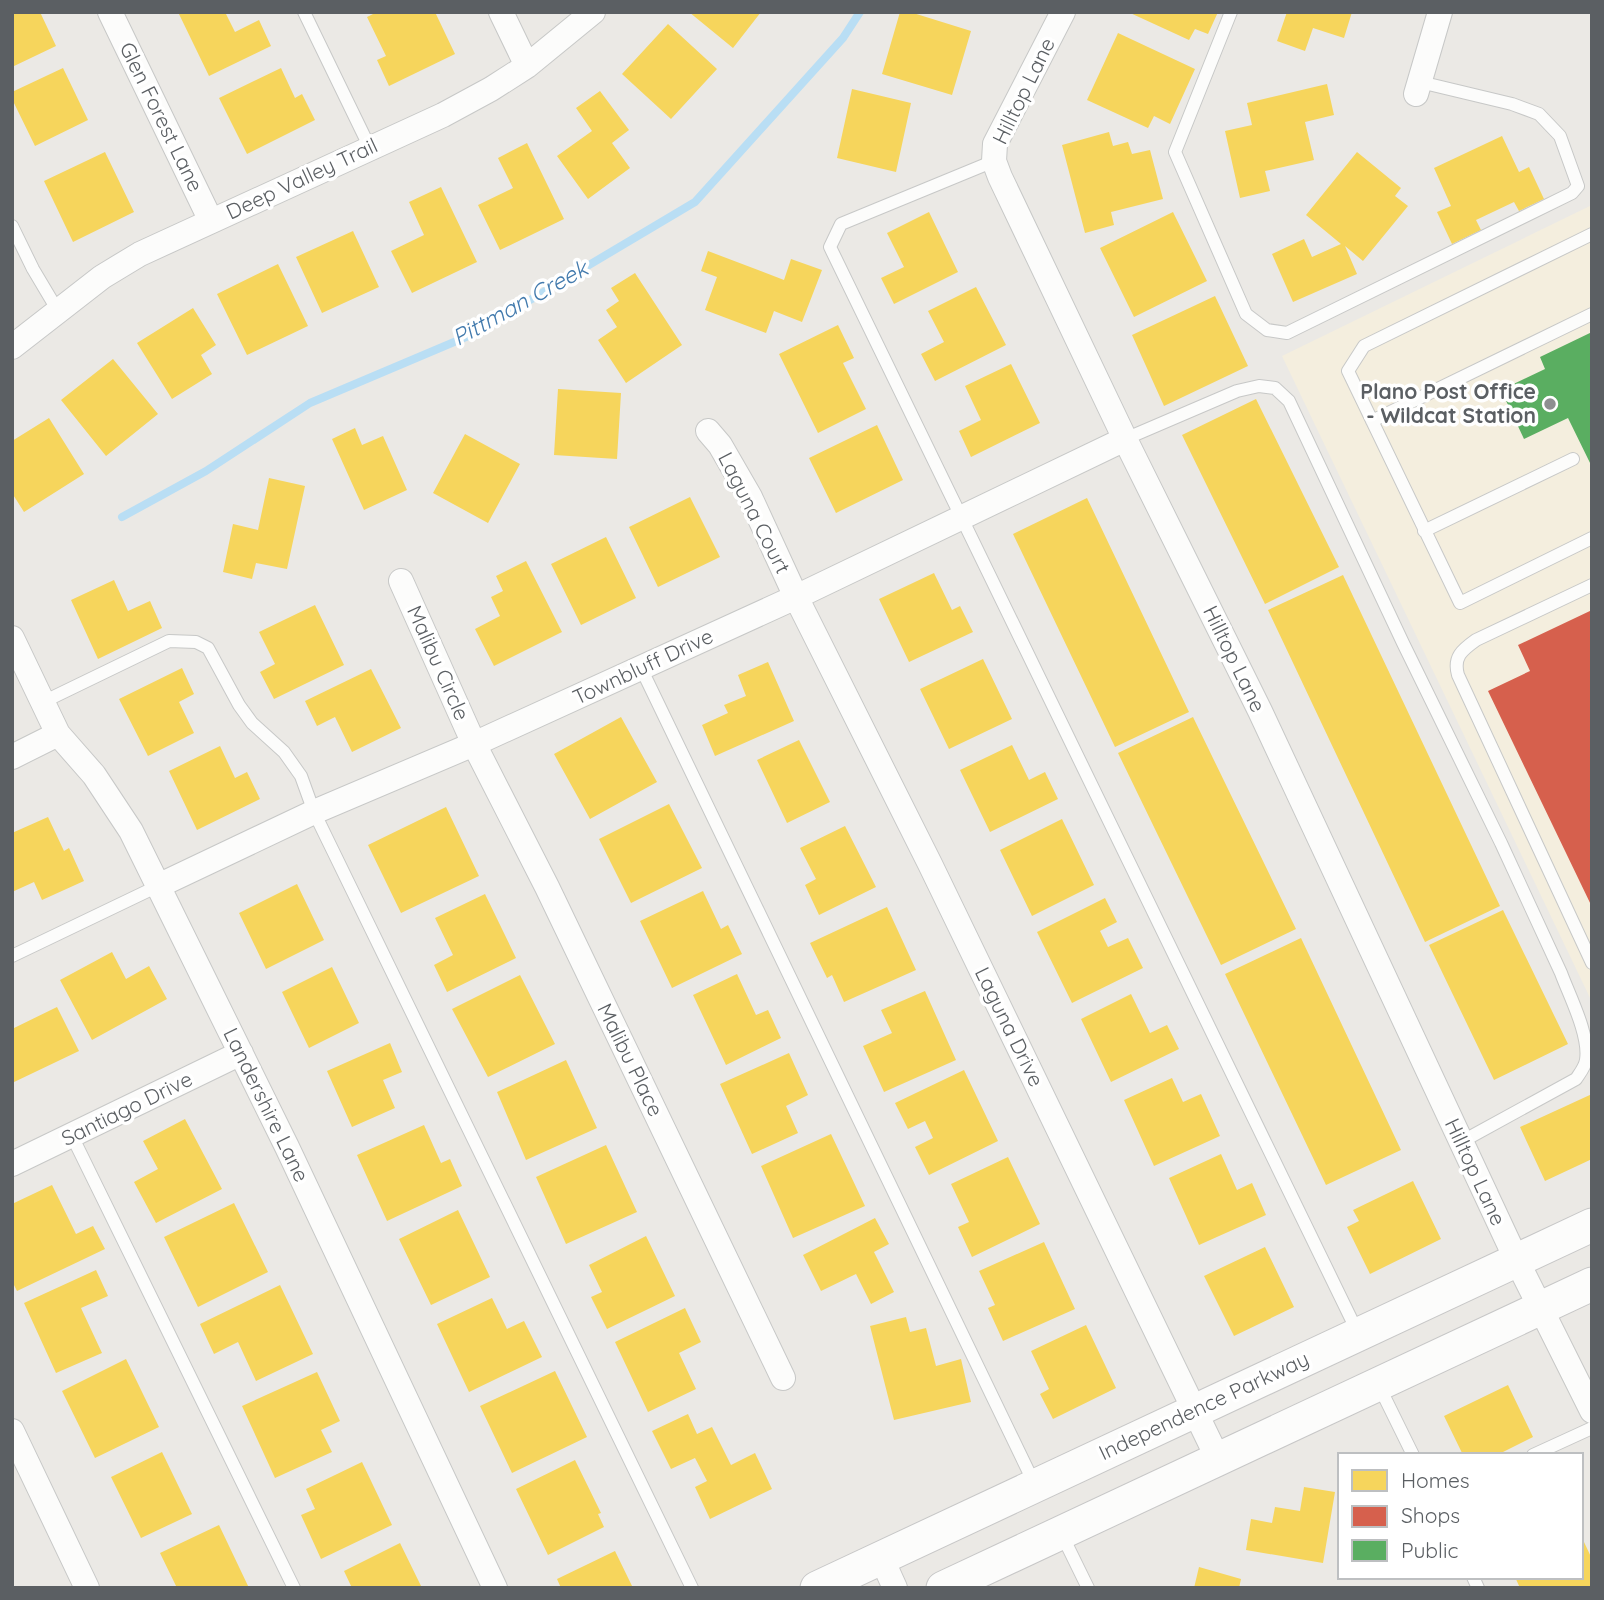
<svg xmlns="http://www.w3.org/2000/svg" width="1604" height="1600" font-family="Quicksand,sans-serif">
<rect width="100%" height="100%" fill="#ebe9e5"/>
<path fill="#f4eede" d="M 1592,205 L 1592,1002 L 1282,356 Z"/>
<path fill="#f6d55c" d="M 12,12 L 40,12 L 56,46 L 12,67 Z
M 178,12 L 225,12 L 235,32 L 259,20 L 271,46 L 209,76 Z
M 377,12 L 435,12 L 455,54 L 389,86 L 377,60 L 386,56 L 367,17 Z
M 689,12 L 761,12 L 733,48 Z
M 900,12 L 910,12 L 971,31 L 952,95 L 882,74 Z
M 1128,12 L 1218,12 L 1208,34 L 1195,29 L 1189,40 Z
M 1287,12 L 1352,12 L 1344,38 L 1313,28 L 1305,51 L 1277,41 Z
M 668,24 L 717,69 L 671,119 L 622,74 Z
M 1118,33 L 1195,69 L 1170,124 L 1154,116 L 1148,128 L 1087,100 Z
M 63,68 L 88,120 L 35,146 L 12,99 L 12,92 Z
M 281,68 L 295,98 L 302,94 L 315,120 L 247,154 L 219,98 Z
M 1327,84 L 1334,115 L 1305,122 L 1314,160 L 1265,171 L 1270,191 L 1240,198 L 1225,131 L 1252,125 L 1247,103 Z
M 852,89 L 911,103 L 896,172 L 837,158 Z
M 600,91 L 629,130 L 612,143 L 630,168 L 588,199 L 557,156 L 592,131 L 576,108 Z
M 1109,132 L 1113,146 L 1128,142 L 1132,154 L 1150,150 L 1163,199 L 1111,212 L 1114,225 L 1085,233 L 1062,145 Z
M 1502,136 L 1519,172 L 1529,167 L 1544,199 L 1519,211 L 1514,202 L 1476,220 L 1481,230 L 1452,244 L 1437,212 L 1451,206 L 1434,168 Z
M 527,143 L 564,219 L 500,250 L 478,205 L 513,188 L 498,158 Z
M 105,152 L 134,212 L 73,242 L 44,181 Z
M 1357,152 L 1401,188 L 1395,196 L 1408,206 L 1363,261 L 1345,246 L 1357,274 L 1293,302 L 1272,254 L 1304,239 L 1312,257 L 1341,244 L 1306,215 Z
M 441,187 L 477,262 L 412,293 L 391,251 L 424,235 L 409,202 Z
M 929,212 L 958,272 L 894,304 L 881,278 L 904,267 L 887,233 Z
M 1173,212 L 1207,281 L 1134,317 L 1100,248 Z
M 353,231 L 379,287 L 322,313 L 296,257 Z
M 708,251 L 784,280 L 791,259 L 822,270 L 802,322 L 774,311 L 766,333 L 705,310 L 717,277 L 701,271 Z
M 278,264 L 308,326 L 247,355 L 217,294 Z
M 635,273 L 682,345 L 626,383 L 598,340 L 617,327 L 606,310 L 619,301 L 611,288 Z
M 976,287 L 1006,345 L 935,381 L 921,354 L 944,342 L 928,311 Z
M 1215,296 L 1248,366 L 1164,406 L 1132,335 Z
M 193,308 L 216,345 L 201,355 L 212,374 L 172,399 L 137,343 Z
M 838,325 L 854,358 L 843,363 L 866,409 L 818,433 L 779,354 Z
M 113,359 L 158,414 L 106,456 L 61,400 Z
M 1011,364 L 1040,423 L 971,457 L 959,431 L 981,420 L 965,386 Z
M 558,389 L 621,393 L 617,459 L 554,455 Z
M 1256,399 L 1339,567 L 1265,604 L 1182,435 Z
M 49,418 L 84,474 L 24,512 L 12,493 L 12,441 Z
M 877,425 L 903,480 L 836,513 L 809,458 Z
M 355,428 L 362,445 L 383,436 L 407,490 L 364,510 L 332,439 Z
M 465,434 L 520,464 L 488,523 L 433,493 Z
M 269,478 L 305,486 L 287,569 L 256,563 L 252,579 L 223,572 L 233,524 L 258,530 Z
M 690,497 L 720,557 L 658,587 L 629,527 Z
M 1087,498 L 1189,712 L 1115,747 L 1013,534 Z
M 606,537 L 636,598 L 581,625 L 551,564 Z
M 526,561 L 562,632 L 494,666 L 475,629 L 500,616 L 491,597 L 503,591 L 496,576 Z
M 934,573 L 952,610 L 960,606 L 973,632 L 909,662 L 879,599 Z
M 1343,575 L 1500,906 L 1425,942 L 1268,610 Z
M 114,580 L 128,611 L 150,601 L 162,628 L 98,659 L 71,600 Z
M 315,605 L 344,665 L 274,699 L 260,672 L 275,664 L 259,632 Z
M 983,659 L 1012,719 L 949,749 L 920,689 Z
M 768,662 L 794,721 L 715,756 L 702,725 L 728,713 L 724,705 L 746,696 L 738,675 Z
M 182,668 L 194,694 L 179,702 L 194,733 L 148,756 L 119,699 Z
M 371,669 L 401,728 L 352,752 L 335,717 L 317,726 L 305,701 Z
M 621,717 L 657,782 L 590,819 L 554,754 Z
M 1193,717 L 1296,929 L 1221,965 L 1118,753 Z
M 799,740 L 830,802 L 787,823 L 757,760 Z
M 1012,745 L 1029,780 L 1045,772 L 1058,799 L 990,832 L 960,770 Z
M 220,746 L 235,778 L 247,772 L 260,799 L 197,830 L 169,771 Z
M 669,804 L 702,868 L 631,903 L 599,839 Z
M 446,807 L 479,876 L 401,913 L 368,845 Z
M 48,817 L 64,851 L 69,848 L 84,881 L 42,900 L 34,882 L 12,892 L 12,833 Z
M 1062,819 L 1094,885 L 1032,916 L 1000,850 Z
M 845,826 L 876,887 L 819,915 L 805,885 L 816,879 L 800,848 Z
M 297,884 L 324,940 L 266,969 L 239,913 Z
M 703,891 L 721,929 L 728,925 L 742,954 L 672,988 L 640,921 Z
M 485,894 L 516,958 L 447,992 L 434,965 L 453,955 L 435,918 Z
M 1105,898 L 1117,922 L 1100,931 L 1108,947 L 1128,938 L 1143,968 L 1072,1003 L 1037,932 Z
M 887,907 L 916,970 L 844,1002 L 832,975 L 827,978 L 810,943 Z
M 1503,910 L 1568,1044 L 1494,1080 L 1429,945 Z
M 1301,938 L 1401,1150 L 1326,1185 L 1225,974 Z
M 112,952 L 126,979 L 149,966 L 167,999 L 92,1040 L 60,980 Z
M 332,967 L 359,1023 L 309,1048 L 282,992 Z
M 737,974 L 756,1015 L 768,1010 L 781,1038 L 726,1065 L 693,995 Z
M 520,975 L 555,1044 L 488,1077 L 452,1009 Z
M 925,991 L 956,1060 L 884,1092 L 863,1046 L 892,1033 L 881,1010 Z
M 1131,994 L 1150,1033 L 1167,1025 L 1179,1049 L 1111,1082 L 1081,1019 Z
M 57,1007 L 79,1051 L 12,1083 L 12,1029 Z
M 390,1043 L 402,1072 L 383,1080 L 395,1108 L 352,1127 L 327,1071 Z
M 789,1053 L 808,1095 L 786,1106 L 798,1133 L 752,1154 L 720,1084 Z
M 566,1060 L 597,1128 L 526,1160 L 497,1092 Z
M 964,1070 L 998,1141 L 929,1175 L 915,1147 L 933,1138 L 925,1121 L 908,1129 L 895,1103 Z
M 1172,1078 L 1183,1102 L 1201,1094 L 1220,1136 L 1154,1166 L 1124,1100 Z
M 1592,1094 L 1592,1159 L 1545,1181 L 1520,1127 Z
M 185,1119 L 222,1189 L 156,1223 L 134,1182 L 158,1169 L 143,1141 Z
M 424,1125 L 441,1163 L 450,1159 L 462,1186 L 387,1221 L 357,1155 Z
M 831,1134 L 865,1206 L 793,1238 L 761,1166 Z
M 606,1145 L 637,1212 L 566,1244 L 536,1177 Z
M 1221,1154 L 1237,1190 L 1252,1183 L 1266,1215 L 1199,1245 L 1169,1178 Z
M 1008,1157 L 1040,1224 L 972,1257 L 958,1227 L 969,1222 L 951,1184 Z
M 1413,1181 L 1441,1239 L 1370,1274 L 1347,1227 L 1359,1221 L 1353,1210 Z
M 52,1185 L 76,1234 L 93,1226 L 105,1249 L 17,1291 L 12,1281 L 12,1204 Z
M 234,1203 L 268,1272 L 198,1307 L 164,1237 Z
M 458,1210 L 490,1277 L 431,1305 L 399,1239 Z
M 875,1218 L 889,1244 L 874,1252 L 894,1292 L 871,1304 L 856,1274 L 821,1291 L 803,1255 Z
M 646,1236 L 675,1296 L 607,1329 L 591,1297 L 602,1292 L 589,1265 Z
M 1044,1242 L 1075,1309 L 1003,1341 L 988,1308 L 995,1305 L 979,1271 Z
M 1265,1247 L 1294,1307 L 1234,1336 L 1204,1276 Z
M 96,1270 L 108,1296 L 81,1308 L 102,1353 L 56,1373 L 24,1303 Z
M 280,1285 L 313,1354 L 256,1381 L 238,1342 L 214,1354 L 200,1324 Z
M 492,1298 L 507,1329 L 524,1321 L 542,1357 L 469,1392 L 437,1324 Z
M 685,1308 L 701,1342 L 679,1353 L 696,1389 L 648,1412 L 615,1342 Z
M 906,1317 L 910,1332 L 926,1328 L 936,1366 L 961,1359 L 971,1402 L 894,1420 L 870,1326 Z
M 1086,1325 L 1116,1388 L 1053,1419 L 1040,1394 L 1049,1389 L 1031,1351 Z
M 126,1359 L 159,1427 L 95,1458 L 62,1391 Z
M 555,1371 L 587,1437 L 512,1473 L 480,1406 Z
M 317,1372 L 340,1421 L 321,1430 L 332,1452 L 275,1478 L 242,1406 Z
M 1508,1385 L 1533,1437 L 1497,1455 L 1463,1455 L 1444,1416 Z
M 688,1414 L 697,1434 L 712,1427 L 731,1465 L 755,1453 L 772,1489 L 710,1519 L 695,1487 L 707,1481 L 695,1458 L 671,1469 L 652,1431 Z
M 162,1452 L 192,1514 L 141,1538 L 111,1477 Z
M 575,1460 L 601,1513 L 598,1514 L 604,1527 L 548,1555 L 516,1489 Z
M 362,1462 L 392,1525 L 321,1559 L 301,1515 L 315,1509 L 306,1489 Z
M 1304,1487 L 1335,1492 L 1323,1563 L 1246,1550 L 1251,1519 L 1272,1523 L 1275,1507 L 1300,1511 Z
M 219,1525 L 249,1588 L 177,1588 L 160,1553 Z
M 1584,1542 L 1592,1559 L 1592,1588 L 1520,1588 L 1515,1577 L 1581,1577 L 1581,1543 Z
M 400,1543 L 422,1588 L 352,1588 L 344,1571 Z
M 615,1551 L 633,1588 L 561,1588 L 557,1579 Z
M 1199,1567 L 1241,1579 L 1239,1588 L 1194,1588 Z"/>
<path fill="#d6604d" d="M 1592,610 L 1592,907 L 1488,691 L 1530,671 L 1518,645 Z"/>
<path fill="#5aae61" d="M 1592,332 L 1592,467 L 1568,418 L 1524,439 L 1501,390 L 1545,369 L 1540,357 Z"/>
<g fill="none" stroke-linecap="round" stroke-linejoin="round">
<path stroke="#b9def4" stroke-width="8" d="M 122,517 L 206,471 L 310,403 L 473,334 L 695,202 L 843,38 L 860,12"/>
<defs>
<path id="service" d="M 304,12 L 370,148
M 1231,12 L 1175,152 L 1246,314 L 1267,330 L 1287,333 L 1572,193 L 1578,186 L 1560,136 L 1539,114 L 1512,104 L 1420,82
M 994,161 L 841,224 L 830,247 L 1358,1333
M 12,226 L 33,269 L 58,311
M 1592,234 L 1364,346 L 1348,371 L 1460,603 L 1592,538
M 1372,421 L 1592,314
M 1125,439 L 1237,391 L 1259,386 L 1275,388 L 1289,401 L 1403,643 L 1501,843 L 1561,973 C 1569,995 1590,1035 1586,1060 C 1585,1067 1580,1073 1576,1079 L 1461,1142
M 1424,531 L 1573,459
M 1592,585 L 1476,640 C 1462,650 1453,657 1458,675 L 1592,963
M 641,668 L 1035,1485
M 43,702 L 169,641 L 196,642 L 208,648 L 239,705 L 252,723 L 284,752 L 301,776 L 314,812 L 692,1588
M 12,956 L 158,886
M 72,1136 L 294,1588
M 1379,1386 L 1413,1455
M 1533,1455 L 1592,1428
M 1062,1535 L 1088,1588
M 1473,1577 L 1478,1588"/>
<path id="minor" d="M 110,12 L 211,221
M 501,12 L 527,66
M 1063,12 L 995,144 L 994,161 L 1000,177 L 1125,439 L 1260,711 L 1517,1261 L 1592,1411
M 1416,94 L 1440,12
M 12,347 L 102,277 L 140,254 L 443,115 L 491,89 L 527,66 L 593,12
M 708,431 L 720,445 L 750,497 L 796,597 L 930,864 L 1218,1459
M 401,581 L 474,744 L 547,887 L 783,1378
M 12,638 L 58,734 L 94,775 L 131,831 L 287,1147 L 495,1588
M 12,757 L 58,734
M 158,886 L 314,812 L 474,744 L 796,597 L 1125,439
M 12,1164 L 241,1053
M 12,1431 L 87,1588
M 881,1557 L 895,1588"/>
<path id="secondary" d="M 817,1588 L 1592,1225
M 943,1588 L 1592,1284"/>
</defs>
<use href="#service" stroke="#c7c8c7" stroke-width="14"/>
<use href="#minor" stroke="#c7c8c7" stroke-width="26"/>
<use href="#secondary" stroke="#c7c7c7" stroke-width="35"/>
<use href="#service" stroke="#fcfcfb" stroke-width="12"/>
<use href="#minor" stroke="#fcfcfb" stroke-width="24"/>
<use href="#secondary" stroke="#fcfcfb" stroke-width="33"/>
</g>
<circle fill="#8d8f90" stroke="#fff" stroke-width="2.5" cx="1550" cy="404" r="7"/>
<g text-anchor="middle" stroke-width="7" stroke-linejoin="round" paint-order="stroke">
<g font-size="21" fill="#5b5f63" stroke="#fff">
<text transform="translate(1024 91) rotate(-64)" y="7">Hilltop Lane</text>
<text transform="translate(161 117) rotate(64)" y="7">Glen Forest Lane</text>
<text transform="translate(302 179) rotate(-25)" y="7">Deep Valley Trail</text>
<text transform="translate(754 513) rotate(63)" y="7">Laguna Court</text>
<text transform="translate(1234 659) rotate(64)" y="7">Hilltop Lane</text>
<text transform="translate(438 663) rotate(66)" y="7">Malibu Circle</text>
<text transform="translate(643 667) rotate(-25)" y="7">Townbluff Drive</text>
<text transform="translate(1009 1027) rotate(64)" y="7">Laguna Drive</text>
<text transform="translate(630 1060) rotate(64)" y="7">Malibu Place</text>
<text transform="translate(266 1105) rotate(64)" y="7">Landershire Lane</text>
<text transform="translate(127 1109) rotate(-26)" y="7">Santiago Drive</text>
<text transform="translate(1475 1172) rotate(65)" y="7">Hilltop Lane</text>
<text transform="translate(1204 1406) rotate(-25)" y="7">Independence Parkway</text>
</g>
<g font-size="21" font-weight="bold" fill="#5b5f63" stroke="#fff" text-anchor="end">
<text x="1536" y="399">Plano Post Office<tspan x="1536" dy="24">- Wildcat Station</tspan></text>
</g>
<g font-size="23" font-style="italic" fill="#427aad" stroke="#fff">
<text transform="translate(520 303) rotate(-29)" y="8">Pittman Creek</text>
</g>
</g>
<rect width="1604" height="1600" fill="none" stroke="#5b5f63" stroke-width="28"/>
<rect x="1338" y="1453" width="245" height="126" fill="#ffffff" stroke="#bdbfc1" stroke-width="2"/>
<rect x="1352" y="1470" width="35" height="21" fill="#f6d55c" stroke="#bdbfc1" stroke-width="2"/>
<text x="1401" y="1488" font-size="21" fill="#5b5f63">Homes</text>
<rect x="1352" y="1506" width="35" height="21" fill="#d6604d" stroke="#bdbfc1" stroke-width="2"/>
<text x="1401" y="1523" font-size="21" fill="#5b5f63">Shops</text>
<rect x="1352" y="1540" width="35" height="21" fill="#5aae61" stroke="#bdbfc1" stroke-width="2"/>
<text x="1401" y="1558" font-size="21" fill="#5b5f63">Public</text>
</svg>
